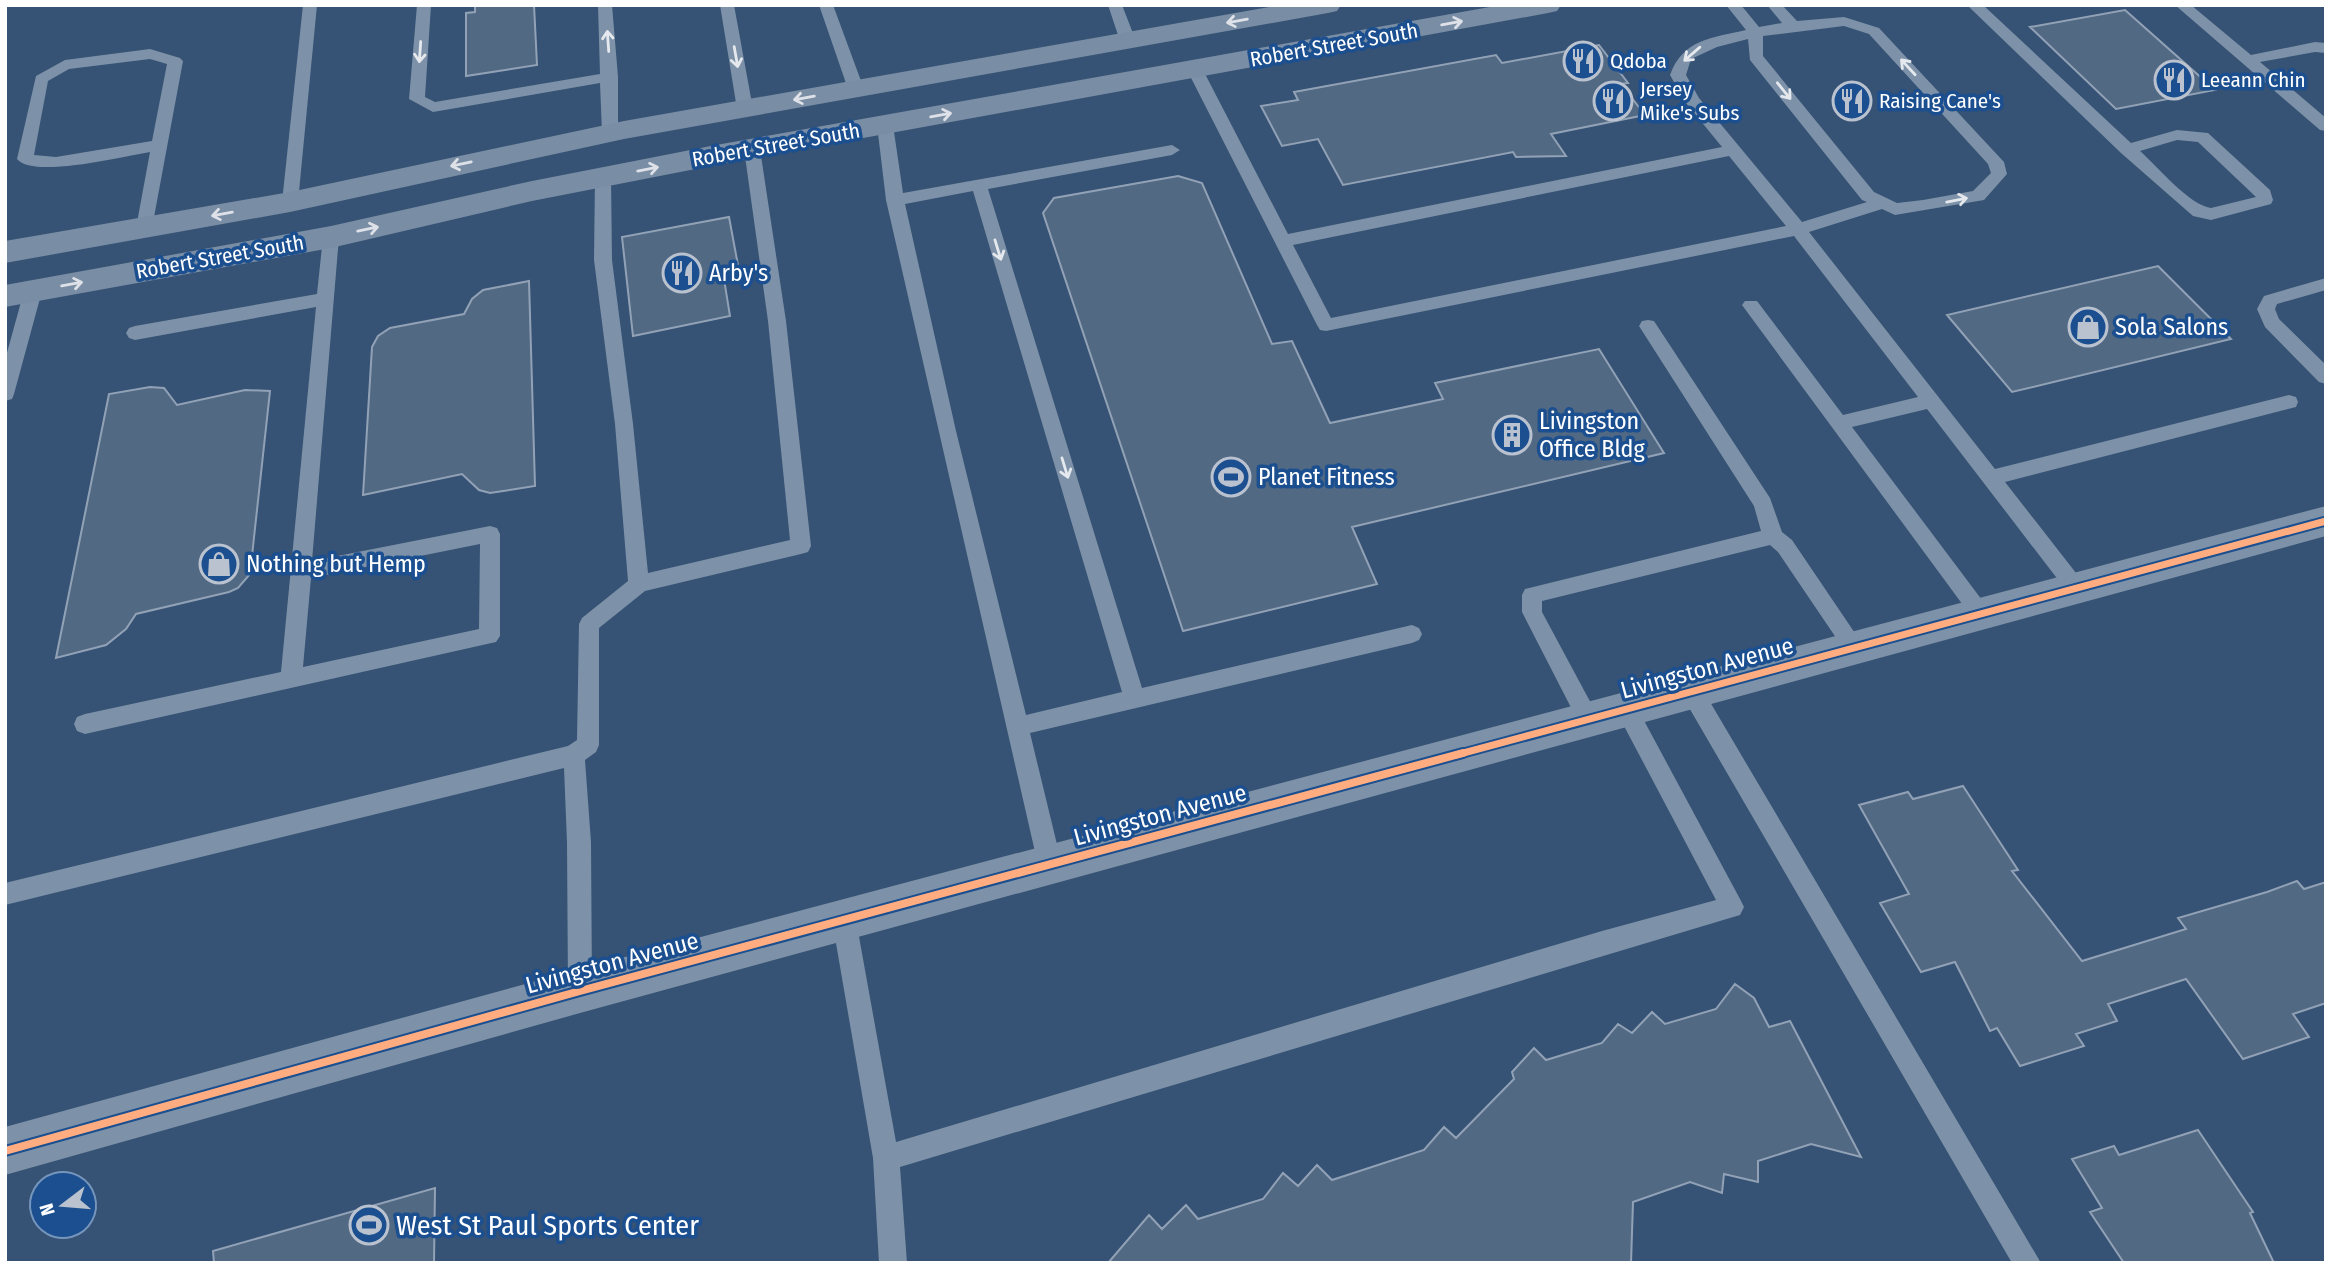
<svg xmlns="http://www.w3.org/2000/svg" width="2331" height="1268" font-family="'Fira Sans Condensed',sans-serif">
<rect width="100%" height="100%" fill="#365274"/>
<path fill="#526984" stroke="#92a2b6" stroke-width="2" d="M 475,5 L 534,5 L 537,65 L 466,76 L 466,13 L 475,12 Z
M 2125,10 L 2215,90 L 2116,109 L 2030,27 Z
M 1599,45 L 1628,83 L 1621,84 L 1645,115 L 1551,134 L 1566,156 L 1516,157 L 1513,152 L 1343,185 L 1318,139 L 1282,146 L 1261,106 L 1298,100 L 1294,92 L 1496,55 L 1502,63 Z
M 1178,176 L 1202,183 L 1272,344 L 1292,341 L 1330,423 L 1443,399 L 1435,383 L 1599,349 L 1664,453 L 1352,527 L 1377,584 L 1183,631 L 1043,213 L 1054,198 Z
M 729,217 L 740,276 L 724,279 L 730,316 L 633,336 L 622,237 Z
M 2158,266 L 2231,339 L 2012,392 L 1947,315 Z
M 529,281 L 535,486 L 490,493 L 479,490 L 462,474 L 363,495 L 372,347 L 378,336 L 390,328 L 464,314 L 472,299 L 483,290 Z
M 150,387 L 164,388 L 177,405 L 245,390 L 270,391 L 250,574 L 238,588 L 229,592 L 136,614 L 126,629 L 106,645 L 56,658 L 109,394 Z
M 1963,786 L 2018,870 L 2012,871 L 2082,961 L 2186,929 L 2178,918 L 2267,892 L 2297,881 L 2304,889 L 2326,882 L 2326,1003 L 2293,1014 L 2309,1037 L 2243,1059 L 2186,979 L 2108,1004 L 2117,1021 L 2076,1034 L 2084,1046 L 2020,1066 L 1997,1028 L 1990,1031 L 1955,962 L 1921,972 L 1880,903 L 1909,894 L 1859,805 L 1908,792 L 1913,799 Z
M 1735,984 L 1754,998 L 1769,1027 L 1790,1021 L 1861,1157 L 1811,1144 L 1758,1161 L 1758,1182 L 1724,1174 L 1722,1193 L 1690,1182 L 1633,1202 L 1631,1263 L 1108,1263 L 1149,1215 L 1162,1229 L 1186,1205 L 1198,1219 L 1263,1199 L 1283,1173 L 1298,1186 L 1317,1165 L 1332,1180 L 1424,1150 L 1444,1127 L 1456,1138 L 1514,1079 L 1512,1072 L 1534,1048 L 1546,1060 L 1602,1043 L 1618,1024 L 1632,1033 L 1652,1012 L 1665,1024 L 1716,1009 Z
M 2198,1130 L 2253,1212 L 2250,1213 L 2274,1263 L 2124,1263 L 2090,1212 L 2102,1208 L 2072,1159 L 2114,1146 L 2119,1155 Z
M 435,1188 L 434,1263 L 214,1263 L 213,1251 Z"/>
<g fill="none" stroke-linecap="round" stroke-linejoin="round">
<path fill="#7d92a8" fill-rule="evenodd" d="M 303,5 L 317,5 L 298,202 L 290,208 L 282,202 Z
M 417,5 L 431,5 L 425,97 L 435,102 L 600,74 L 598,5 L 612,5 L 618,77 L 618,133 L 616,137 L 604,137 L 602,133 L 600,83 L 433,112 L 409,99 Z
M 720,5 L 734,5 L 753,109 L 745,114 L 737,109 Z
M 819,5 L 833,5 L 864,89 L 861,92 L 851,92 L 848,89 Z
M 1108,5 L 1122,5 L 1136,41 L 1133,44 L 1123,44 L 1120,41 Z
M 1726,5 L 1741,5 L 1759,27 L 1782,23 L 1767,5 L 1782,5 L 1797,21 L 1844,17 L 1879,28 L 2004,162 L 2007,174 L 1984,200 L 1895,215 L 1882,209 L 1809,232 L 1995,469 L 2289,395 L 2296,397 L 2298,402 L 2296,407 L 2005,482 L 2083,582 L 2086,588 L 2083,594 L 2076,597 L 2069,594 L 1927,409 L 1852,427 L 1988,608 L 1991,614 L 1988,620 L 1981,623 L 1974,620 L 1742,305 L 1745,301 L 1757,301 L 1843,415 L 1918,397 L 1794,236 L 1326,331 L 1320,330 L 1317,325 L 1187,70 L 1195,65 L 1203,70 L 1288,234 L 1722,147 L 1686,103 L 1670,75 C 1683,39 1712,38 1746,30 ZM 1844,26 L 1869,34 L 1988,164 L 1991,173 L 1973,191 L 1923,200 L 1897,203 L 1874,192 L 1763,56 L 1763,36 ZM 1748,39 L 1750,60 L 1862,200 L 1867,202 L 1802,222 L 1699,98 L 1686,75 L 1691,59 L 1717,47 ZM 1729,156 L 1786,226 L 1331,318 L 1293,245 Z
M 1967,5 L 1983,5 L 2131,143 L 2177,130 L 2208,133 L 2270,190 L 2273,200 L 2271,204 L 2211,220 L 2193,216 L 2121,153 ZM 2177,140 L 2198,142 L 2256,197 L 2211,208 C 2189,205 2157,166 2140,151 Z
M 2175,5 L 2191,5 L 2251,55 L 2315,42 L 2326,43 L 2326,53 L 2315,52 L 2260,62 L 2326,118 L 2326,131 L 2320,130 Z
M 150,49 L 180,58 L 183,61 L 152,228 L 144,234 L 136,228 L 150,152 C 125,156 33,179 17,159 L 36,76 L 65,60 ZM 150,59 L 167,64 L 152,141 L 56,157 L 34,155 L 48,81 L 69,69 Z
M 885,120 L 893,125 L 903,193 L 1172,145 L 1180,150 L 1172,155 L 988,189 L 1142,688 L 1412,625 L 1419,628 L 1422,634 L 1419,640 L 1412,643 L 1030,733 L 1062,865 L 1058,873 L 1050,876 L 1042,873 L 1038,865 L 886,200 L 877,125 ZM 973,191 L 1122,692 L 1026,715 L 956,431 L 905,204 Z
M 752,144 L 760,149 L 786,321 L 811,546 L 808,552 L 801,554 L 645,591 L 599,628 L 599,745 L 596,752 L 585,760 L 591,842 L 592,991 L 589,1000 L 580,1003 L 571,1000 L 568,991 L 567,842 L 564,768 L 5,905 L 5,883 L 568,746 L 577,740 L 579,624 L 582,618 L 628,581 L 615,424 L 594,260 L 595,177 L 597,173 L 603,172 L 611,177 L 612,260 L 633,424 L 648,573 L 790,540 L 768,321 L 744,149 Z
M 331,231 L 339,237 L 312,561 L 490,526 L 497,528 L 500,534 L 500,636 L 496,642 L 85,734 L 77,731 L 74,724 L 77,717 L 85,714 L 281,672 L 316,307 L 135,340 L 129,338 L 126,333 L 129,328 L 135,326 L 317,294 L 323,237 ZM 480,544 L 479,629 L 303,667 L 311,578 Z
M 2326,278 L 2326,290 L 2277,304 L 2275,309 L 2279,319 L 2326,365 L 2326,384 L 2319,382 L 2265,327 L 2257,309 L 2264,296 Z
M 33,285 L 42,291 L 14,394 L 12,399 L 5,401 L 5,360 L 24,291 Z
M 1648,320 L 1654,321 L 1770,498 L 1782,532 L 1792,540 L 1865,648 L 1861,654 L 1854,657 L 1847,654 L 1778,552 L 1770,545 L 1542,601 L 1542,612 L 1600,720 L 1597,727 L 1589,730 L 1581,727 L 1522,612 L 1522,595 L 1525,589 L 1761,531 L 1754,506 L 1639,326 L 1642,321 Z
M 1692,683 L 1700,685 L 2041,1263 L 2012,1263 L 1684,699 L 1681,692 L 1684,685 Z
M 1626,699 L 1634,702 L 1740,899 L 1744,907 L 1740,915 L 900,1167 L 907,1263 L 879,1263 L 873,1158 L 832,920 L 836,912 L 844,908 L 852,912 L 856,920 L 896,1142 L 1602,931 L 1716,900 L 1615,709 L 1618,702 Z"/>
<path fill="#7d92a8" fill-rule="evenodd" d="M 2326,506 L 2326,536 L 580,1013 L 5,1175 L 5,1127 L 580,969 Z"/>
<path fill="#798da4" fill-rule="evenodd" d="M 1281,5 L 1341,5 L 1337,11 L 1328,13 L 624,139 L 290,212 L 5,263 L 5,241 L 290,192 L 624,121 Z
M 1501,5 L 1561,5 L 1557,11 L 1548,13 L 716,165 L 532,201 L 331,248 L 5,307 L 5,285 L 331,226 L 532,181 L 716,145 Z"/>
<defs>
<path id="cycleway-far1" d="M 1456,755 L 2326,521"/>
<path id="cycleway" d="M 5,1151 L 580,991 L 1463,753"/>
</defs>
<use href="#cycleway-far1" stroke="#1b4f8f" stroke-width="11"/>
<use href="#cycleway" stroke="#1b4f8f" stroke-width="12"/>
<use href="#cycleway-far1" stroke="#ffac80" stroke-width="7"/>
<use href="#cycleway" stroke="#ffac80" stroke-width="8"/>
</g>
<defs><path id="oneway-shaft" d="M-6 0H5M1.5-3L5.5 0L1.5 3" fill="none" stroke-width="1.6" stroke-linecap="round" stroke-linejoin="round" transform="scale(1.75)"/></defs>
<g stroke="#dee2e8">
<use href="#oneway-shaft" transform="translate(1237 21) rotate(170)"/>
<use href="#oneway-shaft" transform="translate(1452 23) rotate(-10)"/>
<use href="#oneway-shaft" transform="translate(804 98) rotate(170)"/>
<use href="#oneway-shaft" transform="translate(941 115) rotate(-10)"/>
<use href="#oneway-shaft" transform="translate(461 164) rotate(168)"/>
<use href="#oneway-shaft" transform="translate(648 169) rotate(-11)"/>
<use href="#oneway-shaft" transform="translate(222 214) rotate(170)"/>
<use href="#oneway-shaft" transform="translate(368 229) rotate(-12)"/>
<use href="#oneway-shaft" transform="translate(72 284) rotate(-10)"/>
</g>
<g stroke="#e5e9ee">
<use href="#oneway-shaft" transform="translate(608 41) rotate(-94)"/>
<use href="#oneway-shaft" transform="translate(420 52) rotate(94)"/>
<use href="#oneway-shaft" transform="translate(1692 54) rotate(139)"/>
<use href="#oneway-shaft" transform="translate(736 57) rotate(80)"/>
<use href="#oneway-shaft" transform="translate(1908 67) rotate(-133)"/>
<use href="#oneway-shaft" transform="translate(1784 91) rotate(51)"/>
<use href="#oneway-shaft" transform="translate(1957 200) rotate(-11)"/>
<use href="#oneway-shaft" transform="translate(998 250) rotate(73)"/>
<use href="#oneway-shaft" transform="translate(1065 468) rotate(73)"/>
</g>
<defs>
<symbol id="restaurant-ring" viewBox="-11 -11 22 22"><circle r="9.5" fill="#1b4f8f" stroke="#b9c2ce" stroke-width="1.5"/><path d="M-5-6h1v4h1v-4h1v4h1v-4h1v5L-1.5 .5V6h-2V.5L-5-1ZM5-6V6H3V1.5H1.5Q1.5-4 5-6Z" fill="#b9c2ce"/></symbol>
<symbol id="shop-ring" viewBox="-11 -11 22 22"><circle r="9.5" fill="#1b4f8f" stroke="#b9c2ce" stroke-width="1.5"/><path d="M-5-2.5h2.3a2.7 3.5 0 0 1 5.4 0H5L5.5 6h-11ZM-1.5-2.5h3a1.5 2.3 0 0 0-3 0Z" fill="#b9c2ce"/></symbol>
<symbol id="building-ring" viewBox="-11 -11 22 22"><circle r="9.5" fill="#1b4f8f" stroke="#b9c2ce" stroke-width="1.5"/><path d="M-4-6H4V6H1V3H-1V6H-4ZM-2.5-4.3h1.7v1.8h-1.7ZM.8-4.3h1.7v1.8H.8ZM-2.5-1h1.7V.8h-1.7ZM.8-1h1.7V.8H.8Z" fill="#b9c2ce"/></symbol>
<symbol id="stadium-ring" viewBox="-11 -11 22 22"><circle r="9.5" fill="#1b4f8f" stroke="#b9c2ce" stroke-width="1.5"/><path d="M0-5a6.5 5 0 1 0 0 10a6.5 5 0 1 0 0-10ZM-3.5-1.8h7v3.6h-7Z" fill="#b9c2ce"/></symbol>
</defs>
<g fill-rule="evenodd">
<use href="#restaurant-ring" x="1561" y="39" width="44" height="44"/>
<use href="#restaurant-ring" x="2152" y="58" width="44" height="44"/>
<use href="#restaurant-ring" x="1591" y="79" width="44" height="44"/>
<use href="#restaurant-ring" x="1830" y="79" width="44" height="44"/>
<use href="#restaurant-ring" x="660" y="251" width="44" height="44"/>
<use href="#shop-ring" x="2066" y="305" width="44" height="44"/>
<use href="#building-ring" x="1490" y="413" width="44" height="44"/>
<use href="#stadium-ring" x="1209" y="455" width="44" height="44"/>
<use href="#shop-ring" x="197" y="542" width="44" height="44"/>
<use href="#stadium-ring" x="347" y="1203" width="44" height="44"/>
</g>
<g text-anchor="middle" stroke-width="7" stroke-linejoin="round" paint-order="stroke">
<g font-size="21" fill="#fff" stroke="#1b4f8f">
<text transform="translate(1334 45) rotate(-10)" y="7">Robert Street South</text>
<text transform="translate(776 145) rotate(-10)" y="7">Robert Street South</text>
<text transform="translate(220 257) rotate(-10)" y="7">Robert Street South</text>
</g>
<g font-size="21" fill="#fff" stroke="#1b4f8f" text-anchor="start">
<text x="1610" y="68">Qdoba</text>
<text x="2201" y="87">Leeann Chin</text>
<text x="1640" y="96">Jersey<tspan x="1640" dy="24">Mike's Subs</tspan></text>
<text x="1879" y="108">Raising Cane's</text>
</g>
<g font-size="24" fill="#fff" stroke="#1b4f8f" text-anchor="start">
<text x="709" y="281">Arby's</text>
<text x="2115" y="335">Sola Salons</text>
<text x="1539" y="429">Livingston<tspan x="1539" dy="28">Office Bldg</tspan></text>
<text x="1258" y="485">Planet Fitness</text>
<text x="246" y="572">Nothing but Hemp</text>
</g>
<g font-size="24" fill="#fff" stroke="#1b4f8f">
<text transform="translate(1707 668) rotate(-15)" y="8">Livingston Avenue</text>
<text transform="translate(1160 815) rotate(-15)" y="8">Livingston Avenue</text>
<text transform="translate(612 963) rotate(-15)" y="8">Livingston Avenue</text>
</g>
<g font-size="28" fill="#fff" stroke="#1b4f8f" text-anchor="start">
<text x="396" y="1235">West St Paul Sports Center</text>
</g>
</g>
<rect width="2331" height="1268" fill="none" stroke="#ffffff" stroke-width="14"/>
<g transform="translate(63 1205) rotate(254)"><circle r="33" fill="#1b4f8f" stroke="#7695bc" stroke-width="2"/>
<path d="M0-5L12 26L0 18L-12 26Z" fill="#b9c2ce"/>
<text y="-10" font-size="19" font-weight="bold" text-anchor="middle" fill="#ffffff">N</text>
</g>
</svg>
